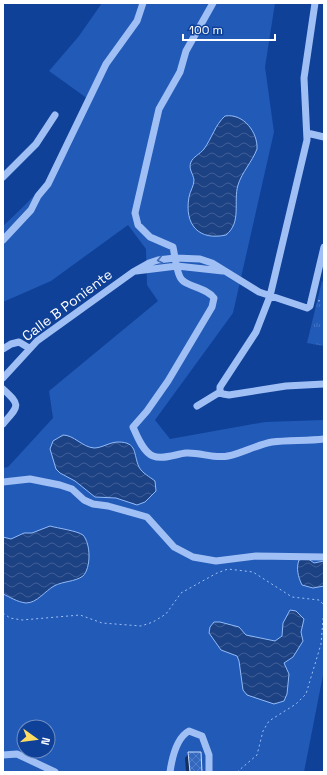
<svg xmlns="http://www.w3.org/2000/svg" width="327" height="775" font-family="'Space Grotesk',sans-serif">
<defs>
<pattern id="park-tufts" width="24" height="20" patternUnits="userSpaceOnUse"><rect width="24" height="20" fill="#225ab8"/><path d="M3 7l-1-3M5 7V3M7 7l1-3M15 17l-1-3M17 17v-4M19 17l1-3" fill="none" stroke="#4373c3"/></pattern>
<pattern id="water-waves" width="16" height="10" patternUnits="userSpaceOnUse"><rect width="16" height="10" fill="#1d4283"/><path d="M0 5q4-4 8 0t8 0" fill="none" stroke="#3f5e96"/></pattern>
<pattern id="building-cross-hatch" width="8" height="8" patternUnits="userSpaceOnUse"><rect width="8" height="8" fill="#3468bf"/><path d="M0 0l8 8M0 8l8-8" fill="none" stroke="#527fc9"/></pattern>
</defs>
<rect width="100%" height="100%" fill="#0f4198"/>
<path fill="#225ab8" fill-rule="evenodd" d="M 102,3 L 275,3 L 265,67 L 274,132 L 233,313 L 155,420 L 170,439 L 265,422 L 324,420 L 324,670 L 304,772 L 3,772 L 3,468 L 8,467 L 53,418 L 49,391 L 158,301 L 147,285 L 146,249 L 128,225 L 51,281 L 3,302 L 3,226 C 46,186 73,158 88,99 L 49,71 L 79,36 ZM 24,727 L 48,727 L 48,751 L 24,751 Z"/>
<path fill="url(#park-tufts)" d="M 322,281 L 324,282 L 324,346 L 307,343 Z"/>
<path fill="url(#water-waves)" stroke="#91baf8" d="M 225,116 C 244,113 258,133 257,149 C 252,162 242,172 238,185 C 233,202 242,222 226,235 C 199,241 184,225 189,197 C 190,191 194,186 194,180 C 193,173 188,169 191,162 C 193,157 200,154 204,149 C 212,138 215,125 225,116 Z
M 63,435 C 74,435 82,447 94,448 C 102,448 110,442 118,442 C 138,442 133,454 139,467 C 142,473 150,477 155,481 L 156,491 L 145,502 L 137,505 L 116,498 L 95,497 L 75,481 L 60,473 L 56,469 L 50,449 L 53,441 Z
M 50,526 C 57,528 78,531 83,535 C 91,544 91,568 83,576 C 75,582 63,581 54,586 C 45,591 37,603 26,603 C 17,602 10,597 3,594 L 3,537 L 11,539 L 24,533 L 32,533 Z
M 307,558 L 314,563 L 324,561 L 324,586 L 313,588 L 302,585 C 298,577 296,568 299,560 Z
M 290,610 L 296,611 L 304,619 L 301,632 L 303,641 L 293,657 L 284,663 L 289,674 L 287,694 L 284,701 L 274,704 L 247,695 L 243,690 L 239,661 L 237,656 L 221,650 L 209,633 L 210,627 L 214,622 L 220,622 L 239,627 L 246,635 L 275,641 L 282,636 L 283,623 Z"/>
<path fill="#0007" d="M 189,753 L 201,772 L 186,772 L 185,758 Z"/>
<path fill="url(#building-cross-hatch)" stroke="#c8ddfe" d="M 188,752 L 201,752 L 202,772 L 190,772 Z"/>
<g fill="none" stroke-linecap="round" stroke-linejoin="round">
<path stroke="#a0c0f5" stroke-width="1" stroke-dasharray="2 3" stroke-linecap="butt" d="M 318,301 L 324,300
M 3,613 L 10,618 L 22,620 L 80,615 L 102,623 L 141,626 L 153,622 L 166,614 L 181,593 L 217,573 L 228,569 L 253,572 L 292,597 L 319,600 L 324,605
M 237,772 L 257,755 L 263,731 L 269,721 L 296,704 L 306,694 L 321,644 L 324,608"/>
<path stroke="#a0c0f5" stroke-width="7" d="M 213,3 L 186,51 L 180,72 L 159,109 L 135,213 L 138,225 L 150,237 L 173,247 C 175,256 176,269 180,277 C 184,287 205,286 214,298 L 212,307 L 168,381 L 147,411 L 133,427 C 137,436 143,452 153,456 C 163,460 176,454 186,453 C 200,452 214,459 228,456 C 243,453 256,445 272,442 C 289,440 307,441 324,439
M 307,133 L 324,137
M 3,177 L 36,144 L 55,115
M 3,240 L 31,210 L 38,196 L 48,184 L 106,64 L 137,21 L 143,3
M 136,271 L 177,266 L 223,271
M 3,349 L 11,344 L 19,342 L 29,348
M 3,378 L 37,341 L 133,272 L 149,263 L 158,260 L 175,258 L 200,259 L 212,263 L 259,292 L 307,308 L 310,306 L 324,247
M 3,389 C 22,406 18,406 3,424
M 220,392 L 220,387 L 256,332 L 270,296 L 307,140 L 304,78 L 315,3
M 220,392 L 223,394 L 229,395 L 286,386 L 324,384
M 197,406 L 220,392
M 3,482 L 30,479 L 60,485 L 72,489 L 84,500 L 93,504 L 108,506 L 147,517 L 174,547 L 193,557 L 216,561 L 256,556 L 324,557
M 3,755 L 17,754 L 55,772
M 170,772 C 172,758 176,738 189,731 L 202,736 L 209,755 L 209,772"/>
</g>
<defs><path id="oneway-chevron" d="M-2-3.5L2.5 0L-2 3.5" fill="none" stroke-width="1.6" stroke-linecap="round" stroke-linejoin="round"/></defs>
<use stroke="#426db9" href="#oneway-chevron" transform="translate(160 260) rotate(168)"/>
<g text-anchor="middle" stroke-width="3" stroke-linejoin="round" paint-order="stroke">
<g font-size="14" fill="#fff" stroke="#0f4198">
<text transform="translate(67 305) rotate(-37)" y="5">Calle B Poniente</text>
</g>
</g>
<rect width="327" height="775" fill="none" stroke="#ffffff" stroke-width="8"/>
<g transform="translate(36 739) rotate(104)"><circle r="19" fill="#0f4198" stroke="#6f8dc1"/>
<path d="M0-3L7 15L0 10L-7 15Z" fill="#ffdd63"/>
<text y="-6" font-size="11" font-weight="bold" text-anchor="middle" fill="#ffffff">N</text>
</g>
<path d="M183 34v6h92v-6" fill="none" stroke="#ffffff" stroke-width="2"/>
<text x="189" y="34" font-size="12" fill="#ffffff" stroke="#0f4198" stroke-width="3" paint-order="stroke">100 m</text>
</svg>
